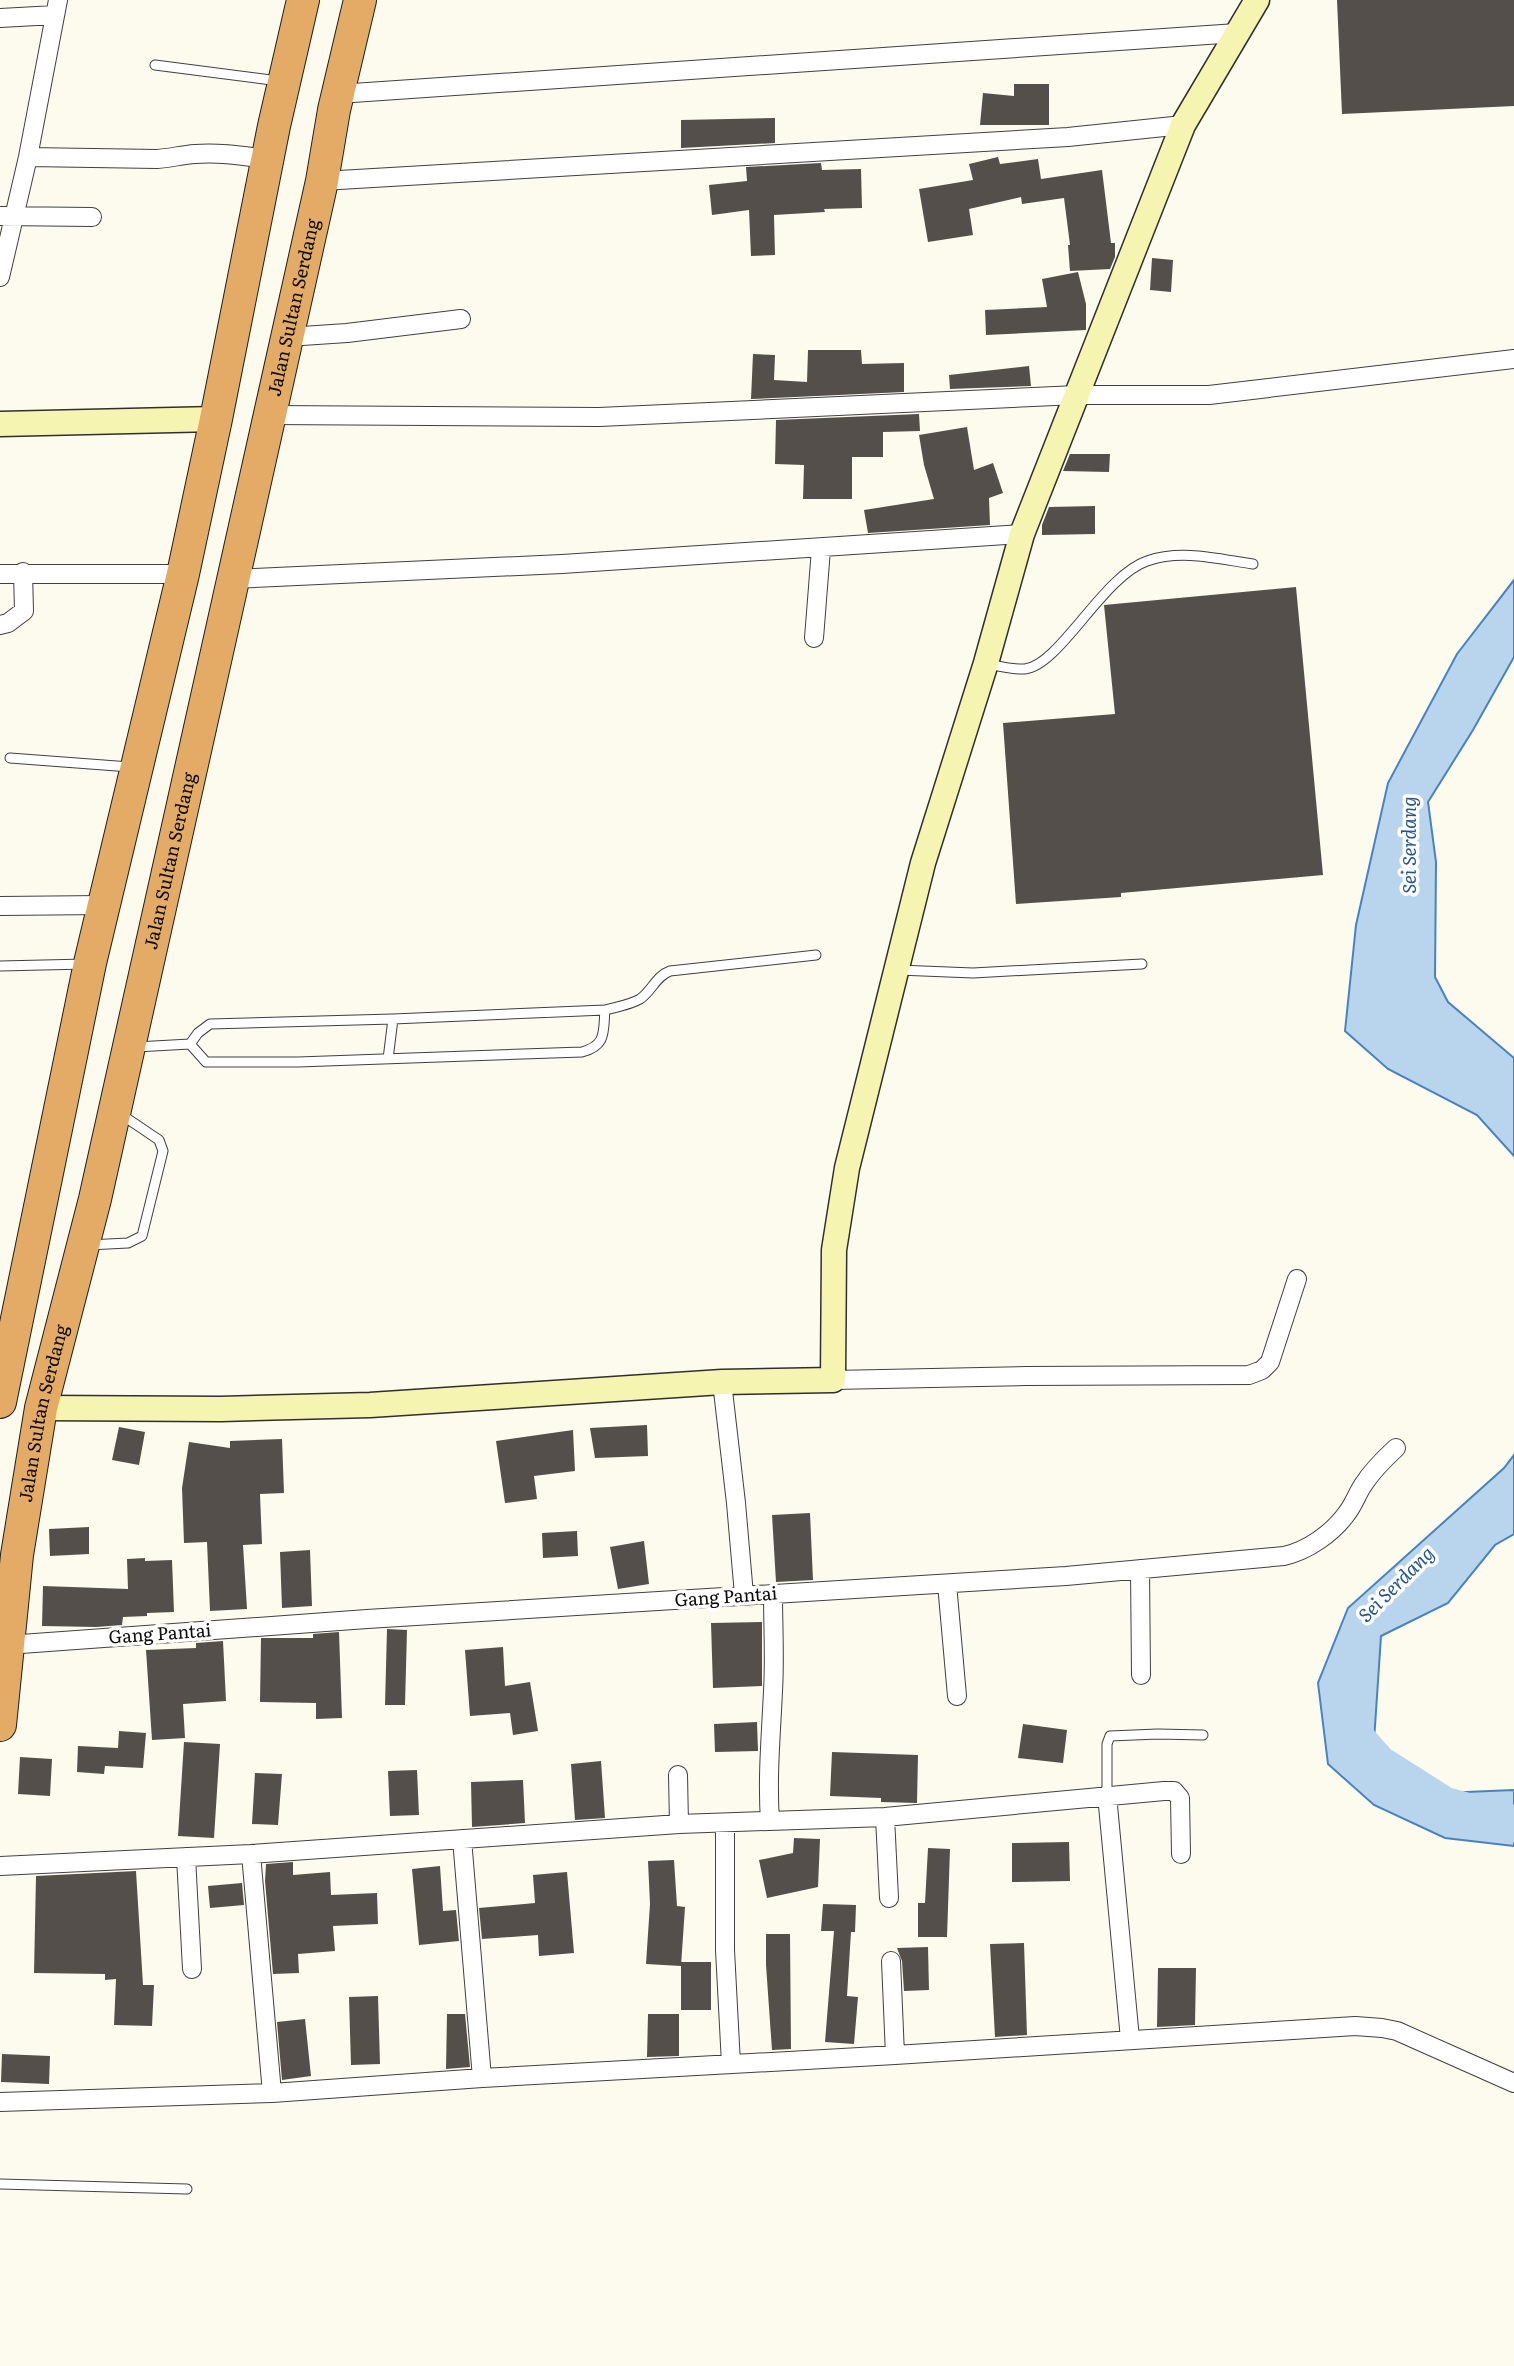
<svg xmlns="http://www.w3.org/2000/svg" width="1514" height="2366" font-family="Literata,serif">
<rect width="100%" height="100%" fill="#fdfbee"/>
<path fill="#b9d5ee" stroke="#4983bd" stroke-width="2" d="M 1514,580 L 1514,657 L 1473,730 L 1428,802 L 1436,862 L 1435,977 L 1448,1002 L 1514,1058 L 1514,1156 L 1477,1115 L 1388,1069 L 1345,1031 L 1356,925 L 1388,783 L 1457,654 Z
M 1514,1455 L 1514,1534 L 1495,1545 L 1448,1603 L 1381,1636 L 1373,1756 L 1418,1794 L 1514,1790 L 1514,1846 L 1445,1838 L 1374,1805 L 1328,1764 L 1318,1683 L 1348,1608 L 1504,1468 Z"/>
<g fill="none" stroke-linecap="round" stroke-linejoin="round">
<path stroke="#b9d5ee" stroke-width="37" d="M 1356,1738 L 1378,1763 L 1444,1805 L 1514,1824"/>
</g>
<path fill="#544f4a" d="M 1337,0 L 1514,0 L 1514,106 L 1342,114 Z
M 1014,84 L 1049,84 L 1049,125 L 980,125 L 983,93 L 1014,96 Z
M 775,118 L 775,143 L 681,148 L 681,120 Z
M 998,157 L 1000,164 L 1038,159 L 1041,179 L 1102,170 L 1111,243 L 1115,243 L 1115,257 L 1110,269 L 1070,271 L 1068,245 L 1070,245 L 1064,198 L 1022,204 L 1021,197 L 969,209 L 973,235 L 928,242 L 919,189 L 973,180 L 969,164 Z
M 821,163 L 822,170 L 861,169 L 862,208 L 824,209 L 825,212 L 774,215 L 775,255 L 751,256 L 749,210 L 712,215 L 709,185 L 747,181 L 746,167 Z
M 1152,258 L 1173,260 L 1171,292 L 1150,290 Z
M 1078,272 L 1086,304 L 1086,330 L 986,335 L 985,310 L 1047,307 L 1042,279 Z
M 808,350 L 861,350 L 862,364 L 904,363 L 904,392 L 751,399 L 753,354 L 775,355 L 774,380 L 807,382 Z
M 1029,366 L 1031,386 L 950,389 L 949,375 Z
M 919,414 L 920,431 L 883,432 L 883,457 L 852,457 L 852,499 L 803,499 L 804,465 L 775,464 L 776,420 Z
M 967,427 L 974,470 L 993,463 L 1003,493 L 989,498 L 990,525 L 868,533 L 864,510 L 934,499 L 924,465 L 919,435 Z
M 1070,454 L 1110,454 L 1109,472 L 1063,471 Z
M 1095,506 L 1095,534 L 1042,535 L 1042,525 L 1049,507 Z
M 1296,587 L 1323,875 L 1121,893 L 1121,897 L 1016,904 L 1003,723 L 1115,714 L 1104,605 Z
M 647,1425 L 648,1456 L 595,1458 L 590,1428 Z
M 119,1427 L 145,1432 L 139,1465 L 112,1460 Z
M 573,1430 L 575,1471 L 534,1476 L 537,1499 L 505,1503 L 496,1441 Z
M 282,1439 L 284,1493 L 260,1494 L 262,1544 L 243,1545 L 247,1609 L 210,1611 L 207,1542 L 184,1543 L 182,1488 L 189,1442 L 230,1448 L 230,1441 Z
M 810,1513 L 813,1580 L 776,1582 L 772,1515 Z
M 89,1527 L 89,1554 L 50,1556 L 49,1529 Z
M 577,1531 L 578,1556 L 543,1558 L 542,1533 Z
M 644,1541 L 649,1584 L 618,1589 L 610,1547 Z
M 310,1550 L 312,1606 L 282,1608 L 280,1552 Z
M 145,1558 L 145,1561 L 172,1560 L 174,1612 L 147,1613 L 147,1616 L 123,1617 L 122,1625 L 96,1627 L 42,1626 L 43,1586 L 128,1589 L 127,1559 Z
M 762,1622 L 762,1686 L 713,1688 L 711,1623 Z
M 387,1629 L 407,1630 L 405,1705 L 385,1705 Z
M 339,1632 L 342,1718 L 316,1719 L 316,1703 L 260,1702 L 261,1638 L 313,1638 L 313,1634 Z
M 223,1641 L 226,1701 L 183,1704 L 185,1738 L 152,1740 L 146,1650 L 196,1648 L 196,1643 Z
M 503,1647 L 505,1686 L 530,1682 L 538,1731 L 513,1735 L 510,1713 L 470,1716 L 465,1650 Z
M 757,1722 L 758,1751 L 715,1752 L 714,1724 Z
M 1023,1724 L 1067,1730 L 1063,1763 L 1018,1758 Z
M 119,1731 L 146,1733 L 143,1768 L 105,1766 L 104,1774 L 77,1772 L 78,1746 L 118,1748 Z
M 184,1742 L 220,1744 L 214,1838 L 178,1836 Z
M 832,1752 L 918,1755 L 917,1803 L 881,1802 L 881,1798 L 830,1796 Z
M 20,1757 L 52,1759 L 50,1796 L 18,1794 Z
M 601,1761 L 605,1818 L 575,1820 L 571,1764 Z
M 417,1770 L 419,1815 L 390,1816 L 388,1771 Z
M 255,1773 L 282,1774 L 278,1825 L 252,1824 Z
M 523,1780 L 525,1823 L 472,1827 L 471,1782 Z
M 794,1838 L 820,1839 L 818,1887 L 767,1898 L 759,1860 L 793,1853 Z
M 1069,1842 L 1070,1881 L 1012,1882 L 1012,1843 Z
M 928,1848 L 950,1849 L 947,1937 L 918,1937 L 918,1903 L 925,1903 Z
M 674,1860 L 677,1906 L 685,1907 L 681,1966 L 646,1964 L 650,1904 L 648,1861 Z
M 293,1862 L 293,1875 L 330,1872 L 331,1895 L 377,1893 L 378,1924 L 333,1926 L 335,1951 L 298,1954 L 299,1973 L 273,1974 L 265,1881 L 266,1864 Z
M 440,1866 L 443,1911 L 456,1910 L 459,1941 L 419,1945 L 412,1869 Z
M 136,1871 L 143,1985 L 154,1985 L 152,2026 L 114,2025 L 116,1979 L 105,1980 L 105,1974 L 34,1973 L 36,1876 Z
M 567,1872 L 574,1953 L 539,1956 L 538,1935 L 482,1939 L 479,1908 L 535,1903 L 533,1875 Z
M 242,1883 L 244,1905 L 210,1908 L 208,1886 Z
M 823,1904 L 856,1905 L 855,1932 L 851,1932 L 847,1996 L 858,1997 L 854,2044 L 825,2042 L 834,1931 L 821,1931 Z
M 766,1934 L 790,1934 L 791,2049 L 772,2050 L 766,1965 Z
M 1024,1943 L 1027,2035 L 995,2037 L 990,1944 Z
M 928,1947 L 929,1990 L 904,1991 L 902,1961 L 897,1948 Z
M 681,1962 L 711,1962 L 711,2010 L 681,2010 Z
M 1158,1968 L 1196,1968 L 1195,2025 L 1157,2027 Z
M 378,1996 L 380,2064 L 351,2065 L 349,1997 Z
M 447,2014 L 465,2014 L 470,2067 L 446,2069 Z
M 648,2014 L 679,2014 L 679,2056 L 647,2057 Z
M 305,2019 L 311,2076 L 282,2080 L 277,2022 Z
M 2,2054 L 50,2056 L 49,2084 L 1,2082 Z"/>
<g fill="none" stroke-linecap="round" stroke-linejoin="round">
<defs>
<path id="lane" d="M 155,65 L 279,81
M 988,664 C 999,666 1013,670 1025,669 C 1060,665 1103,576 1147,561 C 1182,549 1218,559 1253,564
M 10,758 L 130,767
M 0,966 L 86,964
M 898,970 L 973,973 L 1142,964
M 190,1044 L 198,1033 L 210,1024 L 393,1019 L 605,1010 C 616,1007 630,1005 640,999 C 652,991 656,976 670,971 L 816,955
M 190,1044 L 206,1062 L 298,1062 L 582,1052 C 607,1045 603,1032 605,1010
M 136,1047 L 190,1044
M 388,1059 L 393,1019
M 88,1245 L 128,1243 L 142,1236 L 163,1151 L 159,1140 L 119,1113
M 1107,1795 L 1107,1744 L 1110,1736 L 1158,1734 L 1203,1735
M 0,2184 L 187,2189"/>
<path id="street" d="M 0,18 L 55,15
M 338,94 L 1237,33
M 28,157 L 157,159 C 170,158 182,155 195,154 C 219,152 244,156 267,159
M 322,181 L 1068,137 L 1183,125
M 0,216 L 92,217
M 0,277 L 28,157 L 58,0
M 287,337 L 347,333 L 461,319
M 270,415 L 599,417 L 1077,395 L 1209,395 L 1514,359
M 0,574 L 183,574
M 232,579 L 562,564 L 1022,534
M 0,625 L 8,623 L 24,611 L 23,572
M 814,638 L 821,549
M 0,906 L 103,905
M 833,1380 L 1026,1376 L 1249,1375 L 1262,1370 L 1270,1362 L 1297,1279
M 722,1382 L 736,1503 L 744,1595
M 1140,1569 L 1141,1675
M 947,1584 L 957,1696
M 7,1645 L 367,1619 L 1066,1576 L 1284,1556 C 1307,1551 1333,1533 1347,1513 C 1354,1504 1357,1494 1363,1485 C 1372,1471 1384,1459 1396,1448
M 678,1775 L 679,1824
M 1107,1795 L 1130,2039
M 885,1817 L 889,1898
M 770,1821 C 767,1778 771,1735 773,1691 C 775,1659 773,1626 773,1594
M 725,1823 L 725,1950 L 731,2064
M 462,1839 L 482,2078
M 251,1854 L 272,2093
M 186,1857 L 192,1969
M 0,1866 L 251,1854 L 679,1824 L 885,1817 L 1164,1791 L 1174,1791 L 1180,1798 L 1181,1854
M 891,1961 L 895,2055
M 0,2102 L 272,2093 L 482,2078 L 895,2055 L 1355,2026 L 1382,2028 L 1397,2031 L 1514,2083"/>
<path id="secondary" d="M 0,424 L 216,419
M 41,1408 L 221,1409 L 370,1405 L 722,1382 L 833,1380 L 834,1250 L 847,1168 L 923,863 L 986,663 L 1022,534 L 1183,125 L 1257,0"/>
<g id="highway">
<path d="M 0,1402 L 90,963 L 183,574 L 216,419 L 274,126 L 303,0"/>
<path id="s1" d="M 0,1725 L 17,1555 L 41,1408 L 95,1199 L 322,181 L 334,110 L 360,0"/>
</g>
</defs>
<use href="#lane" stroke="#404040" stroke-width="11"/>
<use href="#street" stroke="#404040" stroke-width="20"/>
<use href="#secondary" stroke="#2f2f2f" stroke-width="27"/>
<use href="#highway" stroke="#1e1e1e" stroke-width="34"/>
<use href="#lane" stroke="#fff" stroke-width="9"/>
<use href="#street" stroke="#fff" stroke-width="18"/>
<use href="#secondary" stroke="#f5f4b1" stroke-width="24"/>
<use href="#highway" stroke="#e3ab66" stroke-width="32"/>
</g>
<g text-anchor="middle" stroke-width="7" stroke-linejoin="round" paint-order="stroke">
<g font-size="18" fill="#0d0d0d" stroke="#fff">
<text dy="6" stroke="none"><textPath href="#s1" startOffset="1449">Jalan Sultan Serdang</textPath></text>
<text dy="6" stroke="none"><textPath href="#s1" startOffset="882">Jalan Sultan Serdang</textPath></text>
<text dy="6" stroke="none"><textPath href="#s1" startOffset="315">Jalan Sultan Serdang</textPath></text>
<text transform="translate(726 1597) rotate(-4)" y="6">Gang Pantai</text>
<text transform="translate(160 1634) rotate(-4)" y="6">Gang Pantai</text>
</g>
<g font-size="19" font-style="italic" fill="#25578f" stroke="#fff">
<text transform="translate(1409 845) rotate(-90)" y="7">Sei Serdang</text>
<text transform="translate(1396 1584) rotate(-45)" y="7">Sei Serdang</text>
</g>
</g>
</svg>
